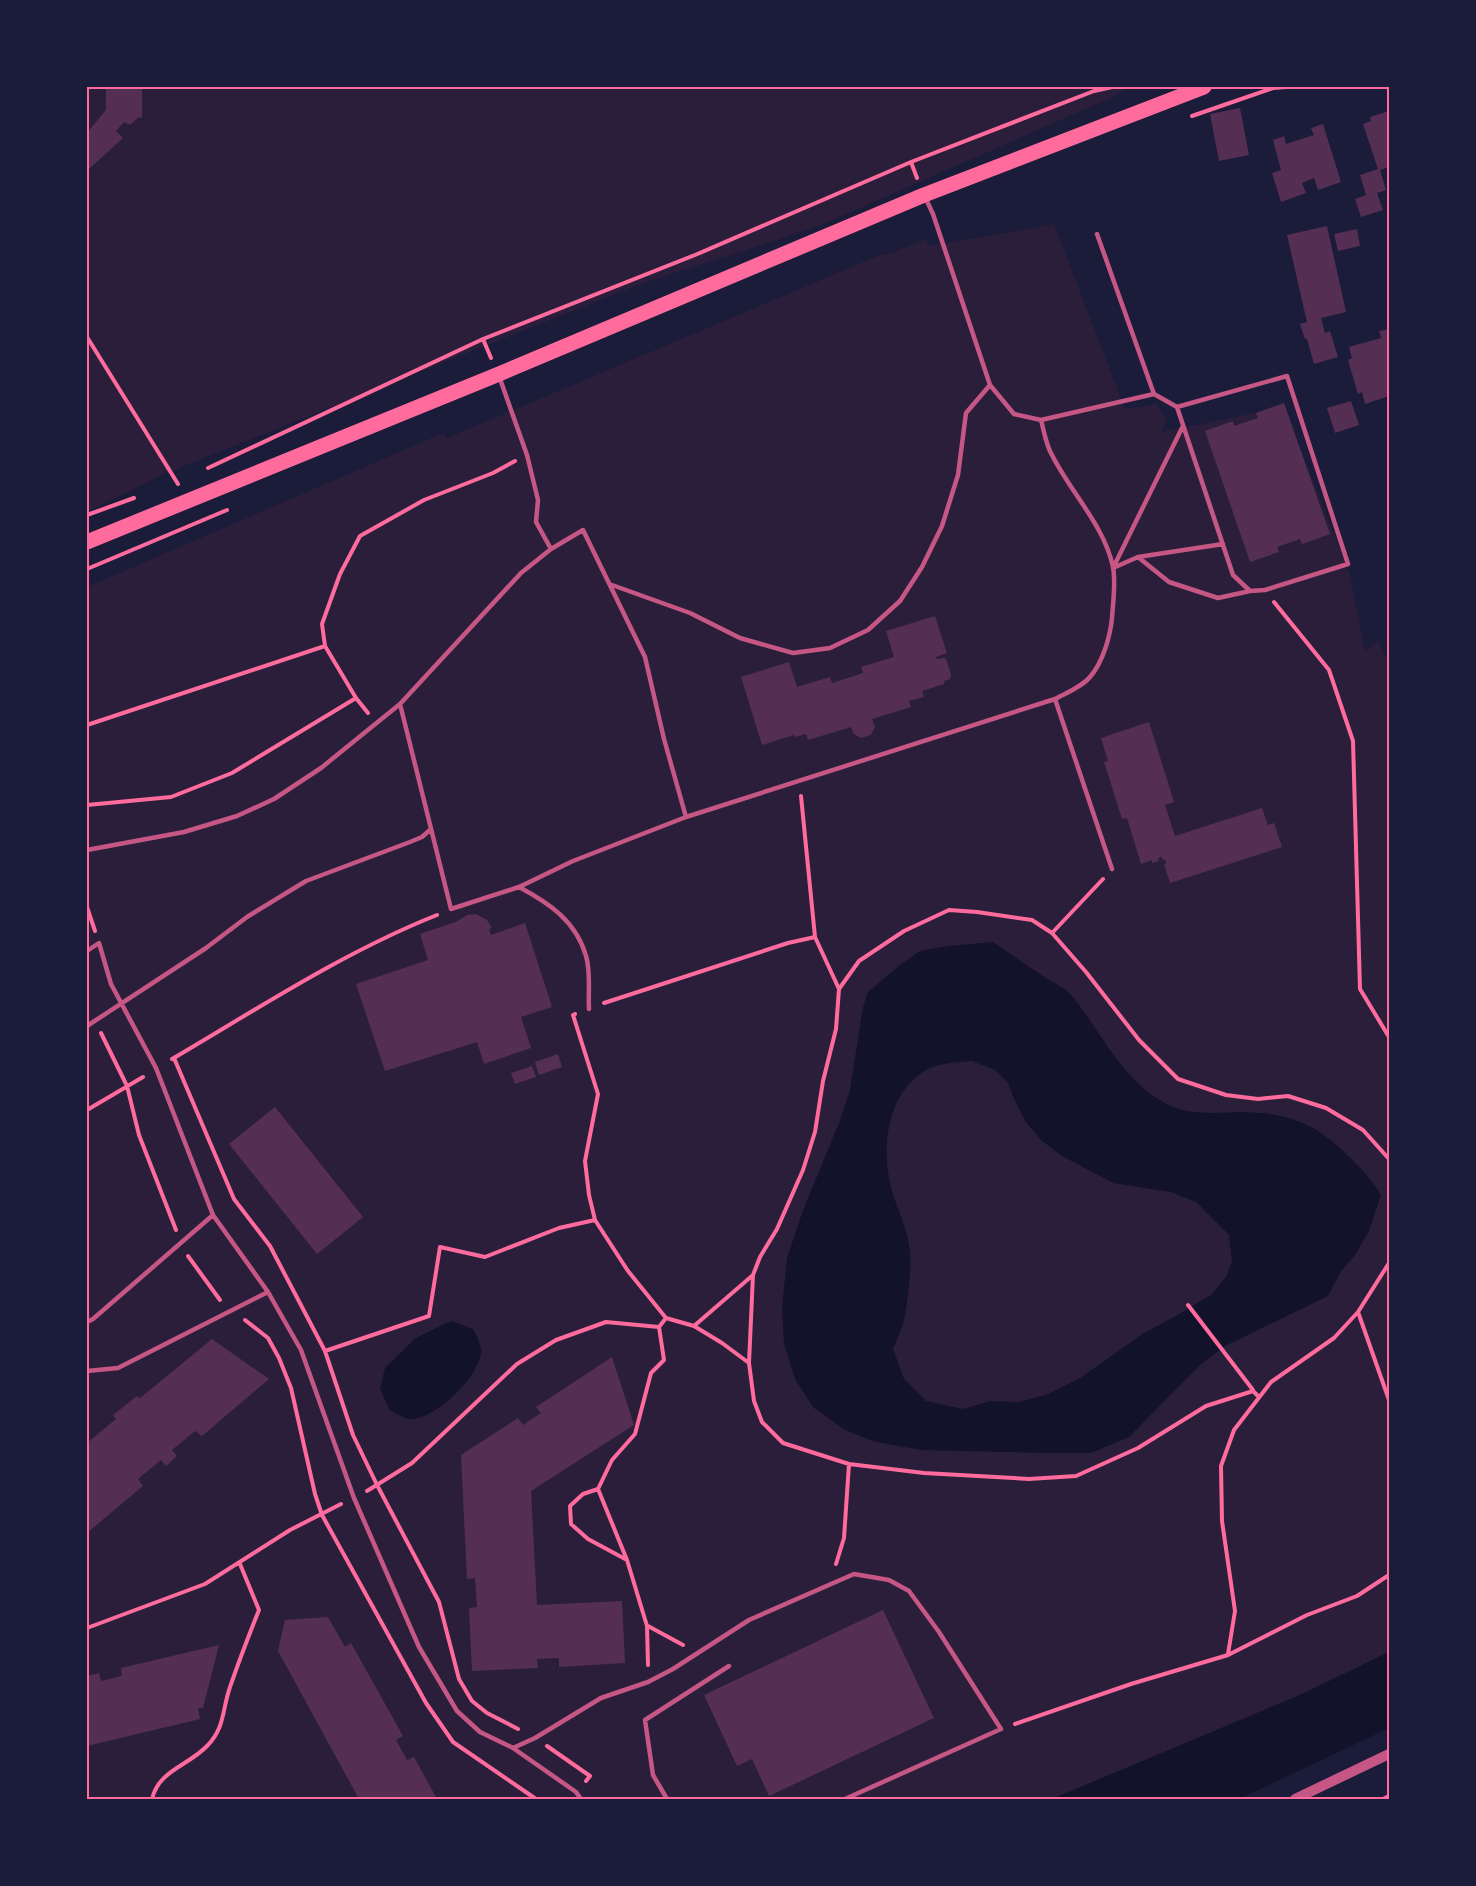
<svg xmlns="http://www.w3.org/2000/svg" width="1476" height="1886" font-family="Commissioner,sans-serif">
<rect width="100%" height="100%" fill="#1b1b3a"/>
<path fill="#2a1e3b" d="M 87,87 L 1130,87 L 1113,97 L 819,226 L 638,285 L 164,474 L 87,512 Z
M 1054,224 L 1125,409 L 1157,404 L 1167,421 L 1161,432 L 1284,407 L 1350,575 L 1365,651 L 1379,640 L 1384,656 L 1389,654 L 1389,669 L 1387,671 L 1389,683 L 1389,1652 L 1300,1695 L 1052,1799 L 87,1799 L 87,587 L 443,433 L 447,438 L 880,255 L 892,253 L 925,239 L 931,246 Z"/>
<path fill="#12122b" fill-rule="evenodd" d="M 993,942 C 1010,954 1028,966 1046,978 C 1054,983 1065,988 1072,996 C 1104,1035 1122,1083 1171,1106 C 1199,1118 1232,1110 1261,1113 C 1278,1114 1299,1120 1313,1128 C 1335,1140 1369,1174 1381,1195 L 1369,1231 L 1355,1255 L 1341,1271 L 1328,1296 L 1225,1346 L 1200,1365 L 1129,1437 L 1091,1453 L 1048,1453 L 921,1450 L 876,1442 L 845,1430 L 814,1408 L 796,1381 L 784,1344 L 782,1307 L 787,1258 L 802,1213 L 839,1123 L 850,1090 L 863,1007 L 868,992 L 901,964 L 920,951 L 948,946 ZM 972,1061 L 995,1070 L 1008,1083 L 1014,1099 L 1025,1121 L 1041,1140 L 1062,1156 L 1113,1183 L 1171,1192 L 1196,1202 L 1229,1235 L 1232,1262 L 1226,1277 L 1212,1294 L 1176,1316 L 1144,1333 L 1080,1378 L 1048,1394 L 1020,1402 L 990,1401 L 963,1409 L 926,1401 L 904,1379 L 893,1349 C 896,1341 900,1333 903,1324 C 907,1311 912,1265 910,1252 C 908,1225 893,1203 889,1178 C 883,1141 888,1098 920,1074 C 934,1063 955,1062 972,1061 Z
M 451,1321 L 473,1329 C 476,1335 481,1344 481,1351 C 481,1375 435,1420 411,1419 C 405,1419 396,1413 390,1410 L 380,1389 L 385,1368 L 416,1338 Z
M 1389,1652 L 1389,1728 L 1239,1799 L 1052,1799 L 1300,1695 Z"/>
<path fill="#542f53" d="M 106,87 L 146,87 L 146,89 L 142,89 L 142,118 L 139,117 L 130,125 L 124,122 L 116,131 L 123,138 L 89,169 L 87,167 L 87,133 L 106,110 Z
M 1240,108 L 1249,155 L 1219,161 L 1210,114 Z
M 1389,111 L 1389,167 L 1380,170 L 1386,190 L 1377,193 L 1383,210 L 1361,217 L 1355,199 L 1366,195 L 1360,175 L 1378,169 L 1363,124 L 1371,121 L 1370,117 Z
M 1323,124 L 1341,182 L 1318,190 L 1314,178 L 1302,183 L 1306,193 L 1281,202 L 1272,173 L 1281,170 L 1273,140 L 1284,136 L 1286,144 L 1314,135 L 1311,128 Z
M 1327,226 L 1346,312 L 1321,318 L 1325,333 L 1330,331 L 1338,357 L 1314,364 L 1307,339 L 1305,339 L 1300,324 L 1307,322 L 1287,235 Z
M 1357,229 L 1360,246 L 1338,251 L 1334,234 Z
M 1389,329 L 1389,396 L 1365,404 L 1362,392 L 1358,394 L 1348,360 L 1352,358 L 1349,347 L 1381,338 L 1379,331 Z
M 1351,401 L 1359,425 L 1335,433 L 1327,408 Z
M 1284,403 L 1330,534 L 1302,544 L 1300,539 L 1277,547 L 1279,552 L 1250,562 L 1205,431 L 1233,421 L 1234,426 L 1258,418 L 1256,413 Z
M 935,616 L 947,653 L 936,657 L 937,659 L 943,658 L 946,659 L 951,674 L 950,679 L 944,681 L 944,684 L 922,691 L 924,697 L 909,701 L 911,707 L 872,719 L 875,727 L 871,735 L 861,738 L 854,734 L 851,727 L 808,740 L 806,734 L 795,737 L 794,735 L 762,745 L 741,677 L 789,662 L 797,687 L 830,677 L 832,683 L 863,673 L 861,667 L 894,657 L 886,631 Z
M 1149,722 L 1174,802 L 1165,805 L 1175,836 L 1262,808 L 1268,825 L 1274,823 L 1282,847 L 1170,883 L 1164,864 L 1166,864 L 1165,859 L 1163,860 L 1162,857 L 1158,858 L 1159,861 L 1152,863 L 1152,860 L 1141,864 L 1127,818 L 1122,819 L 1104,762 L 1108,761 L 1101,738 Z
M 476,914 L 487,920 L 492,928 L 489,929 L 491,935 L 525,923 L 552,1007 L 521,1017 L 531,1048 L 484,1064 L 477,1042 L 385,1071 L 356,984 L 428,960 L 420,934 L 458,921 L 467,915 Z
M 558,1054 L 562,1067 L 539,1075 L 535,1062 Z
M 532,1066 L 536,1077 L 515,1084 L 511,1073 Z
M 275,1107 L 363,1217 L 317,1254 L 229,1144 Z
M 212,1339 L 269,1379 L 202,1436 L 195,1431 L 172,1450 L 177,1456 L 166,1466 L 161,1460 L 138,1479 L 143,1486 L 87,1533 L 87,1443 L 116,1419 L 113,1415 L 137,1396 L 140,1398 Z
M 612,1357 L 634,1425 L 531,1491 L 537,1605 L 622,1601 L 625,1663 L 559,1667 L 559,1658 L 537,1659 L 538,1668 L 472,1671 L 469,1608 L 477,1607 L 475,1578 L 467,1579 L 461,1455 L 518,1418 L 523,1425 L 541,1413 L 536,1407 Z
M 883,1610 L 934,1718 L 769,1796 L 752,1759 L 737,1766 L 704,1695 Z
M 328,1617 L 345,1647 L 351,1643 L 403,1736 L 396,1740 L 407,1760 L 414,1757 L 437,1799 L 359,1799 L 278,1651 L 285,1620 Z
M 219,1645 L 203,1708 L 198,1708 L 200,1719 L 87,1746 L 87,1676 L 99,1673 L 101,1681 L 122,1676 L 121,1668 Z"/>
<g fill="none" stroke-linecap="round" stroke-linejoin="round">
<path stroke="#ff6b9d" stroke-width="4" d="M 1192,116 L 1273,88 L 1286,87
M 911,162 L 917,178
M 87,337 L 178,484
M 483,339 L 491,358
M 208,468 L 483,339 L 695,255 L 911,162 L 1094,91 L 1112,87
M 87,515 L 134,498
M 87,569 L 227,510
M 1274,602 L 1329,670 L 1353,741 L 1360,989 L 1389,1037
M 325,646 L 356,698 L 368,713
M 87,725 L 325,646 L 322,624 L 340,574 L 360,536 L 424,500 L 493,473 L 515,461
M 801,796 L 815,937 L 839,989
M 87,805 L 171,797 L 232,773 L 356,698
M 87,907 L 95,931
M 1052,933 L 1103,879
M 604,1003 L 788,943 L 815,937
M 575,1014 L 573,1015 L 598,1094 L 585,1161 L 589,1195 L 595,1220 L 628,1271 L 666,1318 L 694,1326 L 722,1343 L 749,1363
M 101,1033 L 127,1086 L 139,1135 L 176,1230
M 174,1058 L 234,1199 L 270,1246 L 325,1351 L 353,1435 L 377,1485 L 439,1602 L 459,1679 L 472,1701 L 487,1713 L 518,1729
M 172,1059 C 259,1008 344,952 437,915
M 87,1110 L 143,1077
M 188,1256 L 220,1300
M 1389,1263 L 1358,1312 L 1389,1400
M 1188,1305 L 1253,1390
M 245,1320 L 268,1338 L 279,1358 L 291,1388 L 315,1494 L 322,1515 L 426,1703 L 453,1742 L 536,1799
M 694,1326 L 753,1275
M 325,1351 L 429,1316 L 440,1247 L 485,1257 L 559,1228 L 595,1220
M 1259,1397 L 1253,1391 L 1206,1406 L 1138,1448 L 1076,1476 L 1029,1479 L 924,1473 L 849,1464 L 783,1443 L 762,1422 L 754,1401 L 749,1363 L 753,1275 L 760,1257 L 777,1229 L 803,1170 L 815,1132 L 823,1081 L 836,1029 L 839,989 L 859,961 L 904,931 L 949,910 L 977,912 L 1032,920 L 1052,933 L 1086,972 L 1139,1040 L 1178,1079 L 1226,1095 L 1258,1099 L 1288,1096 L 1326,1108 L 1363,1130 L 1389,1159
M 598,1489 L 627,1560 L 647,1626 L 648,1665
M 367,1491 L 412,1463 L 517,1364 L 556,1340 L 606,1322 L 659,1327 L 666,1318
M 627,1560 L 588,1539 L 571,1524 L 570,1506 L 583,1494 L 598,1489 L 612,1460 L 635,1434 L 651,1373 L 664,1360 L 659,1327
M 836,1564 L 844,1538 L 849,1464
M 648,1626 L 683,1645
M 87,1628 L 205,1584 L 290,1530 L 341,1504
M 1228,1654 L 1235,1611 L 1222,1521 L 1221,1466 L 1234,1430 L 1271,1382 L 1334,1338 L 1358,1312
M 1015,1724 L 1131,1684 L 1228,1655 L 1307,1615 L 1357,1596 L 1389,1575
M 547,1746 L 590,1776 L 586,1781
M 152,1799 C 159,1770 188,1766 207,1746 C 225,1728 222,1710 230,1687 C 239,1661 249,1635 259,1610 L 240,1564
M 1383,1799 L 1389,1796"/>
<path stroke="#c65784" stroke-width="4.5" d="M 1097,234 L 1154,394
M 499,376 L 527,455 L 538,500 L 536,522 L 551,549
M 1041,420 L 1154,394 L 1177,407 L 1287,376 L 1348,564 L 1265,590 L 1250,591 L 1233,575 L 1177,407
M 1138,557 L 1223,544
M 1113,568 L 1182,428
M 1113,568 L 1138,557 L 1169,582 L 1218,598 L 1250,591
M 612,585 L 690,613 L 740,638 L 793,653 L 830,648 L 868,630 L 900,601 L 922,567 L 942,526 L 958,475 L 966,413 L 990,385
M 1055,699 L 1112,869
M 400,704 L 451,909 L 519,887 L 573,861 L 686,817 L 1055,699 C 1066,693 1082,687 1090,677 C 1103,662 1110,637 1112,618 C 1113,602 1116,583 1113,567 C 1104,525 1071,493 1052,455 C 1046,445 1044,431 1041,420 L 1014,414 L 990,385 L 933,214 L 925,197
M 87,850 L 184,832 L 237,816 L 274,799 L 321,768 L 400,704 L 521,573 L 551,549 L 583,530 L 645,657 L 664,739 L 686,817
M 519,887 C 549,903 576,921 586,956 C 591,972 588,992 589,1009
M 87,951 L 99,943 L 111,984 L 156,1068 L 213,1215 L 268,1292 L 301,1350 L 354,1498 L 419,1647 L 457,1711 L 480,1732 L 513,1748 L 576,1792 L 581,1799
M 87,1026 L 206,948 L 247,917 L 306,881 L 410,842 L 422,837 L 431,829
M 87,1322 L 93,1319 L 213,1215
M 87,1371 L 118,1368 L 268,1292
M 513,1748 L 535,1738 L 601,1698 L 648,1682 L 673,1669 L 749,1620 L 854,1574 L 889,1580 L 909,1591 L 939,1632 L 1001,1729 L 845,1799
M 667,1799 L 653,1775 L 645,1720 L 729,1666"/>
<path stroke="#c65784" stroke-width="10" d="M 1295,1799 L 1389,1754"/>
<path stroke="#ff6b9d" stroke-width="15" d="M 87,542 L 499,374 L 924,195 L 1204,87"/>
</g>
<rect width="1476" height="1886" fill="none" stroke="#1b1b3a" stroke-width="177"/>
<rect x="88" y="88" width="1300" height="1710" fill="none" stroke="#ff6b9d" stroke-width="2"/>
</svg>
